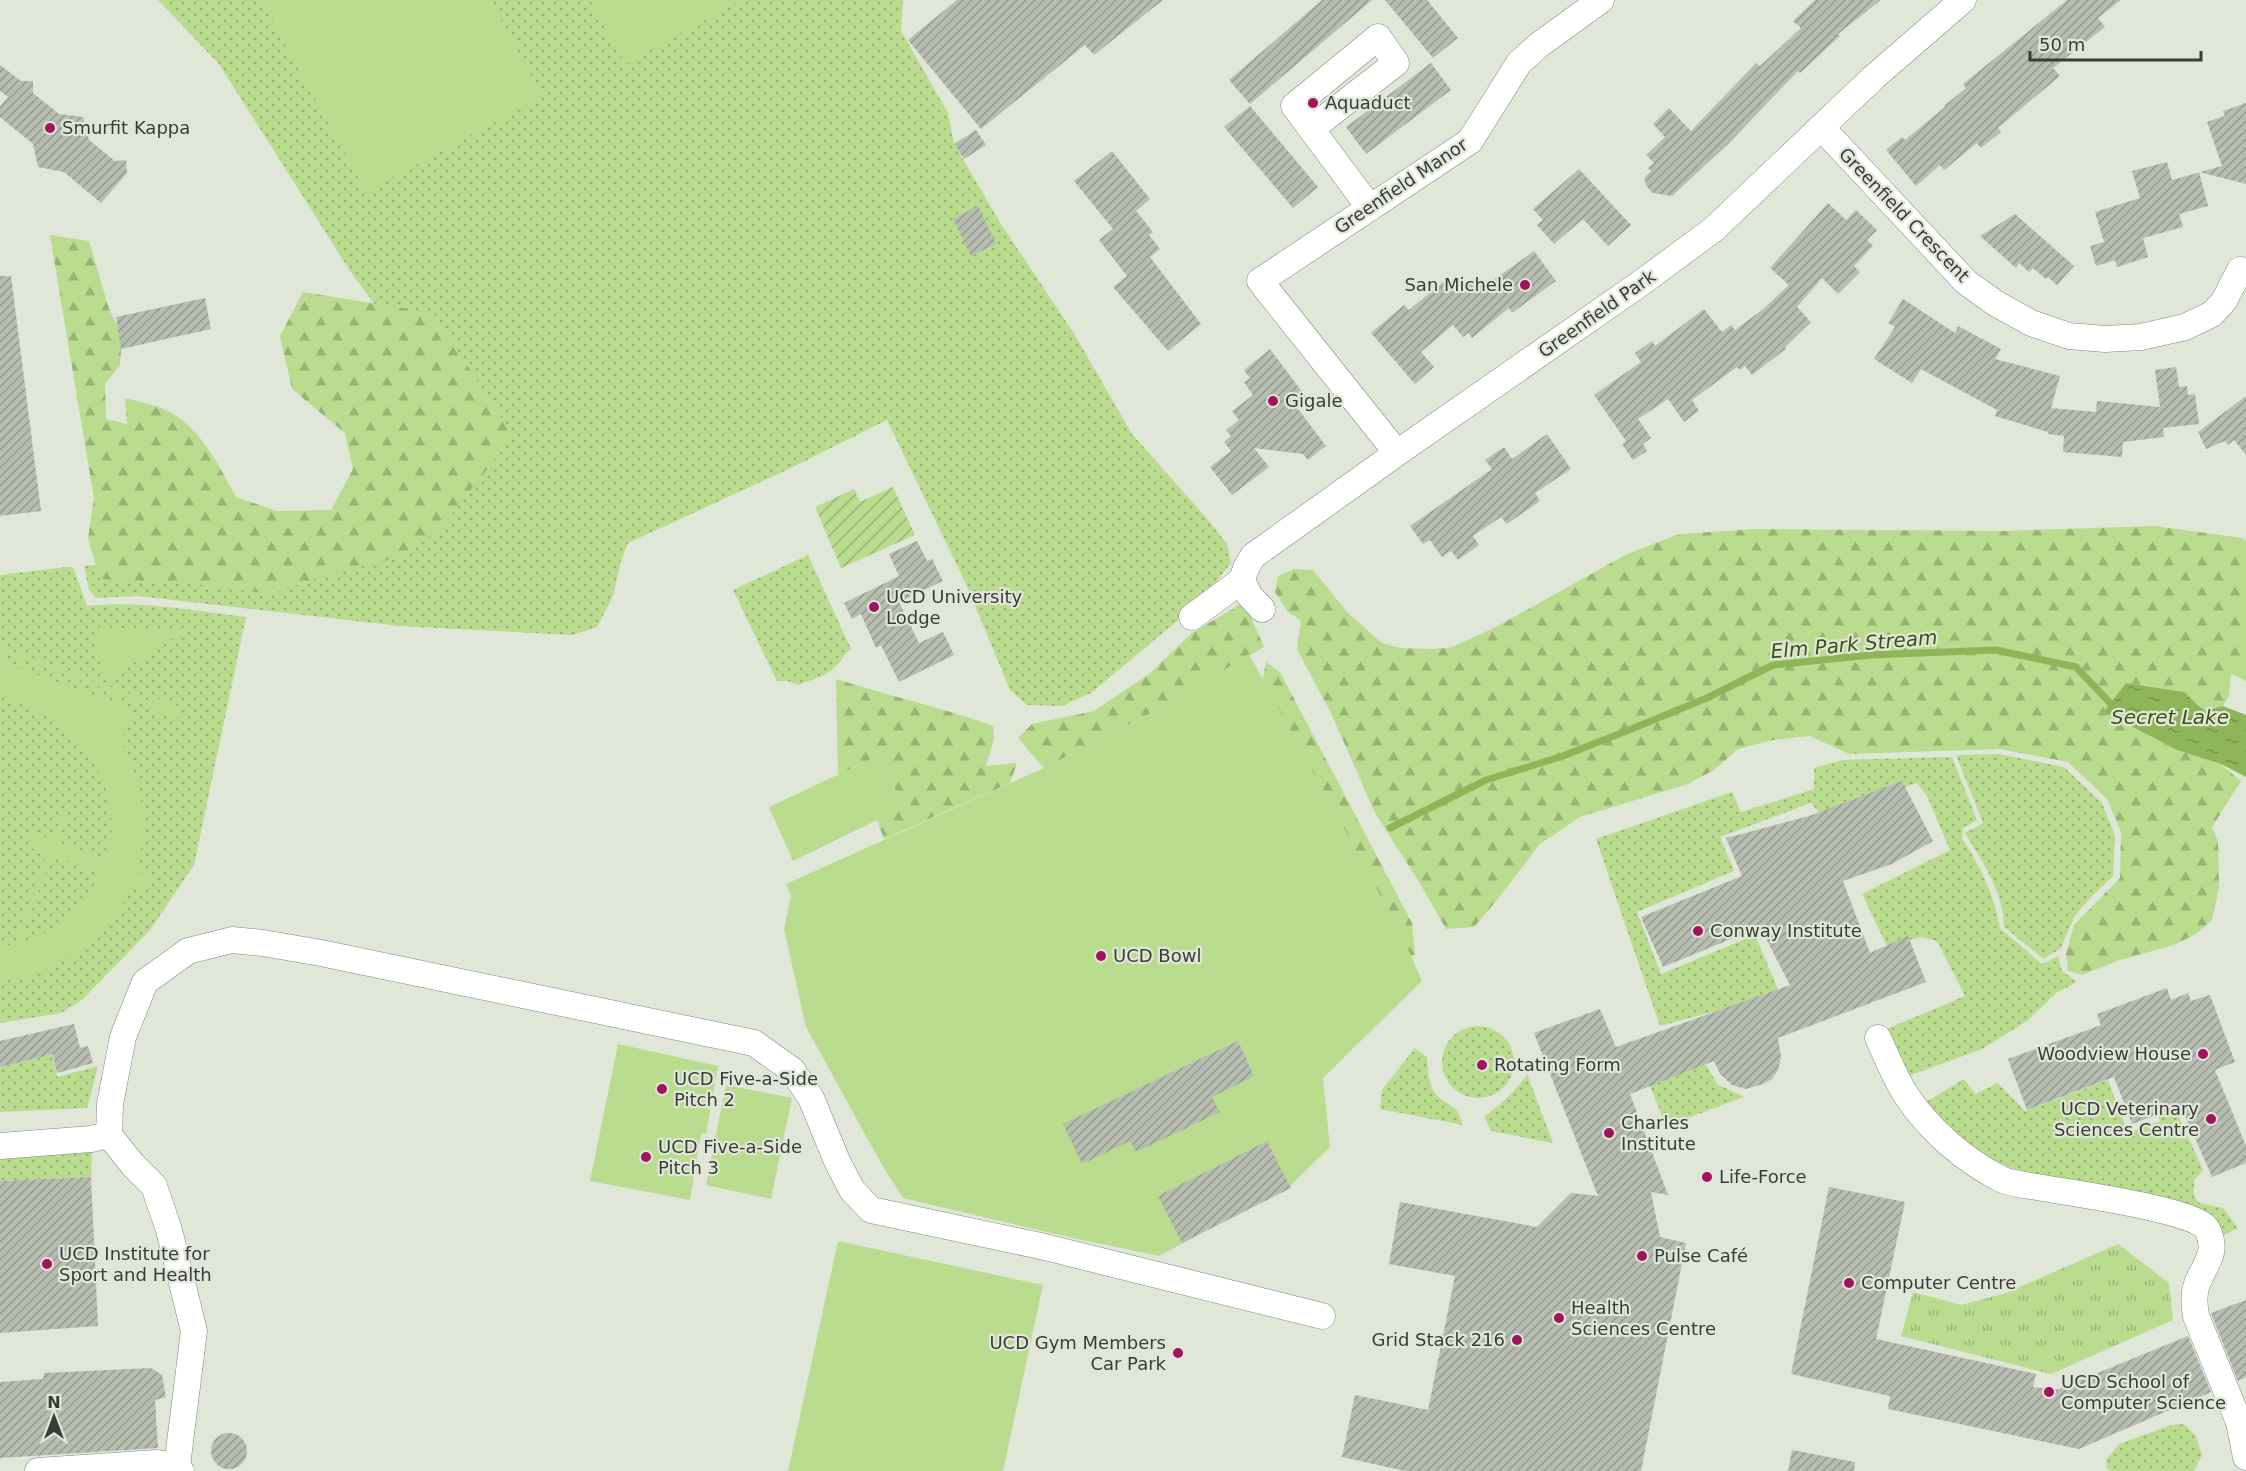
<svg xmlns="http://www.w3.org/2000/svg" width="2246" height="1471" font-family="'DejaVu Sans',sans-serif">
<defs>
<pattern id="grass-dots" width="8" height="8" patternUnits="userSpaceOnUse" patternTransform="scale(1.5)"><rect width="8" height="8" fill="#badc8e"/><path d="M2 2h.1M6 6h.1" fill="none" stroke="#98b475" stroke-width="1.8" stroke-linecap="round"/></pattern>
<pattern id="forest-firs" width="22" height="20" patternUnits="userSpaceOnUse" patternTransform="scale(1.5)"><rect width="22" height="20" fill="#badc8e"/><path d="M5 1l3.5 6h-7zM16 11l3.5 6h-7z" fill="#98b475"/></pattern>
<pattern id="park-tufts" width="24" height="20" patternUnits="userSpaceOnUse" patternTransform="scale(1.5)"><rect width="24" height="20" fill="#badc8e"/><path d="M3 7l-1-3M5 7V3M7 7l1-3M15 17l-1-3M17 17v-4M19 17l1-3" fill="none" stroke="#98b475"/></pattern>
<pattern id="garden-furrows" width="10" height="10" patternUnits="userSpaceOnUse" patternTransform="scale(1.5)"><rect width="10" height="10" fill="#badc8e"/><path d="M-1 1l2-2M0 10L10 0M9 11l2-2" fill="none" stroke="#98b475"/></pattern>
<pattern id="water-ripples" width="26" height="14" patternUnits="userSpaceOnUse" patternTransform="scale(1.5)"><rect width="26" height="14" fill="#8fb559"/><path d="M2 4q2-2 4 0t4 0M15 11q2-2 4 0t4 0" fill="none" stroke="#76944a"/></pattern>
<pattern id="building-hatch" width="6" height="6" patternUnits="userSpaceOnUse" patternTransform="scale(1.5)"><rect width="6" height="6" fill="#b7bdb0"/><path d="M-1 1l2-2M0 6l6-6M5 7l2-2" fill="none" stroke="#969b90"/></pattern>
</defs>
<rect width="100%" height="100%" fill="#e0e7d9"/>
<path fill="url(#grass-dots)" d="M 158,0 L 903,0 L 901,31 L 948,113 L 954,144 L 1001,224 L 1073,332 L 1132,434 L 1209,521 L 1227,544 L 1231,563 L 1201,601 L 1091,693 L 1062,706 L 1027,705 L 1010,690 L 966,584 L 887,420 L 791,468 L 628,543 L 621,561 L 613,596 L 597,627 L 573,635 L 399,626 L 138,596 L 96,598 L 89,590 L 84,566 L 323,547 L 482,448 L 350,271 L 219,64 Z
M 808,555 L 851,649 C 844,653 844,658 838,664 C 828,676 812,679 798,685 L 788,681 L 777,681 L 733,590 Z
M 66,567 L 73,567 L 87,606 C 139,600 194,611 246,617 L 194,865 L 150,930 L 82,1000 L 61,1013 L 0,1023 L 0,575 Z
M 1999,754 L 2064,767 L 2102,803 L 2115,836 L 2113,876 L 2090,898 L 2074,917 L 2061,948 L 2044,959 L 2004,927 C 2004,893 1982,861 1965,833 L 1983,823 L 1956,755 Z
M 1952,757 L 1977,820 L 1963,828 L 1962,838 C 1980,866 1994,894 2000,928 L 2042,964 L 2058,956 L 2062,971 L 2077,982 L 2056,993 L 2027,1021 L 1982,1049 L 1895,1081 L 1877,1033 L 1965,996 L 1937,941 L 1921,937 L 1887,946 L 1862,894 L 1950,850 L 1927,796 L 1917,783 L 1822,816 L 1811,803 L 1720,837 L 1734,871 L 1637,912 L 1661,974 L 1755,935 L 1780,994 L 1660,1026 L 1596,839 L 1732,792 L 1741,812 L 1814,789 L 1814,768 L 1842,760 Z
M1442 1062a36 36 0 1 1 72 0a36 36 0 1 1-72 0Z
M 1415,1048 L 1427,1057 C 1428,1070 1428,1088 1439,1097 C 1454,1110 1456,1103 1463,1125 L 1380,1109 L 1382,1090 Z
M 53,1054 L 57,1077 L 98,1066 L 87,1108 L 0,1112 L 0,1067 Z
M 1706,1064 L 1717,1084 L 1744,1097 L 1666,1126 L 1650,1086 Z
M 1527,1074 L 1553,1143 L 1491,1131 L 1484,1116 C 1502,1104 1515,1092 1527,1074 Z
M 1964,1079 L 1975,1094 L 1998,1083 L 2025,1111 L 2108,1080 L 2128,1133 L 2160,1121 L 2154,1103 L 2170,1097 L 2203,1170 L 2194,1180 L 2194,1196 L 2199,1203 L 2223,1208 L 2238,1228 L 2212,1241 L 2161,1223 L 2128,1198 L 2017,1170 L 1986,1159 L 1921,1105 Z
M 92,1150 L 91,1177 L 0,1181 L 0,1154 Z
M 2184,1424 L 2196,1436 L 2202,1455 L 2194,1471 L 2110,1471 L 2107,1469 L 2106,1460 L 2119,1444 L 2171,1425 Z"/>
<path fill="url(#forest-firs)" d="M 50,235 L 89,241 L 109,309 L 122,335 L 120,365 L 105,384 L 106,419 L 127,424 L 125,398 C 137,401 150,404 161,408 C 199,423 217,463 236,497 L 277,511 L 331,510 L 353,469 L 345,433 L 292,389 L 280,336 L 303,292 L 433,313 L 513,436 L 441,528 L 404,556 L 314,579 L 272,594 L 195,584 L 100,579 L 88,539 L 94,498 Z
M 2155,526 L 2242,538 L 2246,541 L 2246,681 L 2231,674 L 2229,696 L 2223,706 L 2204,711 L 2184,692 L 2127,683 L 2104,712 L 2177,750 L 2221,764 L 2241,781 L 2212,827 L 2218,841 L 2219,888 L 2212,920 L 2196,934 L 2174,945 L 2120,960 L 2082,975 L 2068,971 L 2066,954 L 2074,925 L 2120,878 L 2121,832 L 2107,799 L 2068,762 L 2000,749 L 1849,754 L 1810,736 L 1773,740 L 1738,749 L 1714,770 L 1688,784 L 1580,817 L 1540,844 L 1497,900 L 1474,927 L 1446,929 L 1418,880 L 1375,813 L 1331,713 L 1297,649 L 1301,620 L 1288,612 L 1275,592 L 1278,576 L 1294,569 L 1313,570 L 1348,613 L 1382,643 L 1400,648 L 1436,649 L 1452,647 L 1496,627 L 1627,554 L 1679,534 L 1757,529 L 2000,531 Z
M 1244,602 L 1264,647 L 1175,701 L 1044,768 L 1018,738 L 1032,724 L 1094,711 L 1149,674 L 1192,633 Z
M 1266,662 L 1280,672 L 1412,923 L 1415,955 L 1401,957 L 1259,699 Z
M 836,679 C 888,696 941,707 993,726 L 994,739 L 986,766 L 1017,763 L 1010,783 L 884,839 L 877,820 L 904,807 L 878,756 L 838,775 Z"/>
<path fill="url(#park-tufts)" d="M 2118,1244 L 2169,1283 L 2173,1320 L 2051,1374 L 1901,1336 L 1913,1292 L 1961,1305 L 2006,1293 Z"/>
<path fill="url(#garden-furrows)" d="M 893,487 L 915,535 L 841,568 L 815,507 L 854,489 L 860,502 Z"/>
<path fill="#badc8e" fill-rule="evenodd" d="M 261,0 L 490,0 L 542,97 L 366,192 Z
M 590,0 L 741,0 L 625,64 Z
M 94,627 L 179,630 L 183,627 L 187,631 L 184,634 L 180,633 L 108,680 L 97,655 Z
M 0,647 L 150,701 L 152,696 L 181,707 L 177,719 L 147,709 L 148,705 L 0,651 Z
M 1249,654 L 1400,931 L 1422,981 L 1323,1078 L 1330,1147 L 1290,1186 L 1159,1256 L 1064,1236 L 903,1198 L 882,1165 L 806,1027 L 784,929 L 791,896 L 786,884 L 1044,768 L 1175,701 Z
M 0,661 L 133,709 L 121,742 C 143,784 148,824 137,871 L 153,877 L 148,890 L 132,885 C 109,939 58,975 0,981 L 0,947 L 15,944 L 47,854 L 28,847 L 33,833 L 52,840 L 66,803 L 70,804 L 57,842 L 105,859 C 123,813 101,755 63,726 C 44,712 22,704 0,696 ZM 52,855 L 100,873 L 100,875 C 82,907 57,933 20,943 Z
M 878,756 L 904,807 L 793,861 L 769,807 Z
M 618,1044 L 718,1066 L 706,1134 L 701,1133 L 690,1200 L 590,1181 Z
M 726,1085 L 792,1098 L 771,1199 L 706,1185 Z
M 838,1241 L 1043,1285 L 1003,1471 L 788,1471 Z"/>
<path fill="url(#water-ripples)" d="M 2126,683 L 2184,692 L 2204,711 L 2223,706 L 2246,715 L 2246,777 L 2221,764 L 2177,750 L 2104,712 Z"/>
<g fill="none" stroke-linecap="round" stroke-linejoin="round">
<path stroke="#8fb559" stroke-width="7" d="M 1390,828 L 1486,780 L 1563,756 L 1629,730 L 1707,698 L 1773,665 L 1871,655 L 1996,650 L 2076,667 L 2112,705 L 2120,708"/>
</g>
<path fill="url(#building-hatch)" d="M 957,0 L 1163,0 L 1094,55 L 1085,45 L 981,129 L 908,40 Z
M 1322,0 L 1372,0 L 1250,104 L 1229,80 Z
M 1385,0 L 1427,0 L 1458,38 L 1433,58 Z
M 1815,0 L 1881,0 L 1838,34 L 1840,36 L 1800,73 L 1798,71 L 1727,145 L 1672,196 L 1653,193 L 1647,187 L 1644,178 L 1651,171 L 1648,168 L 1654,163 L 1646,155 L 1665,137 L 1653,124 L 1669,108 L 1691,131 L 1756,63 L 1760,66 L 1801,28 L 1793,21 Z
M 2067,0 L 2121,0 L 2098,18 L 2105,27 L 2053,68 L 2060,76 L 1998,128 L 2001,132 L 1981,148 L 1977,143 L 1944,170 L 1940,165 L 1916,186 L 1886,150 L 1902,137 L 1905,140 L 1945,107 L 1944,106 L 1966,88 L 1963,84 Z
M 1431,63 L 1451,90 L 1366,154 L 1346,127 Z
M 0,65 L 21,81 L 33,81 L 33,93 L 59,114 L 83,117 L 89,140 L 115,161 L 126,160 L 127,173 L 101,203 L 64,172 L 38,167 L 33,144 L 0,117 L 0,106 L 8,97 L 0,91 Z
M 2246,103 L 2246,184 L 2199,172 L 2208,206 L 2179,214 L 2183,227 L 2143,238 L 2148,257 L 2117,267 L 2115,260 L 2096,266 L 2090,246 L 2104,242 L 2095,212 L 2140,198 L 2132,171 L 2167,162 L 2172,180 L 2222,166 L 2207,122 L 2225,116 L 2223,111 Z
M 1250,106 L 1318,187 L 1293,208 L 1224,127 Z
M 976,130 L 986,145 L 964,159 L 954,144 Z
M 1112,151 L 1150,199 L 1136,211 L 1153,232 L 1149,235 L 1160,249 L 1150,257 L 1201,324 L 1168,351 L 1113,287 L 1127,276 L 1099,240 L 1113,229 L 1074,181 Z
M 1579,169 L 1631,225 L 1608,246 L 1583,219 L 1554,244 L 1537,225 L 1543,220 L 1533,209 Z
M 1828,203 L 1846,220 L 1856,210 L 1877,230 L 1867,240 L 1873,246 L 1854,266 L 1860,272 L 1838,294 L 1822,278 L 1797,307 L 1811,322 L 1785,347 L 1786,349 L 1752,375 L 1745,366 L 1740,370 L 1737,367 L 1692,400 L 1699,411 L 1684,422 L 1668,399 L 1638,419 L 1651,438 L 1643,444 L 1647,451 L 1633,460 L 1622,444 L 1626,441 L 1594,395 L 1641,362 L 1635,353 L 1652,341 L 1655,346 L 1704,309 L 1722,332 L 1731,325 L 1735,330 L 1762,310 L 1789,285 L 1770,268 Z
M 978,206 L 996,244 L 971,256 L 953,219 Z
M 2015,214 L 2074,266 L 2057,285 L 2048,277 L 2046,279 L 2033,268 L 2029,272 L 2019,263 L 2016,268 L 1980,236 Z
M 1534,251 L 1556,281 L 1512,313 L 1509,308 L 1472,338 L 1468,333 L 1463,337 L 1453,325 L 1421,352 L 1434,367 L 1415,384 L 1371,333 L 1404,305 L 1409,310 L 1448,278 L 1460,292 L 1479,278 L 1485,286 Z
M 0,276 L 11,276 L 41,511 L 0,516 Z
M 205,298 L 211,329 L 121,349 L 116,317 Z
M 1903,299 L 1955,333 L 1958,326 L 2001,349 L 1995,359 L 2060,376 L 2051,408 L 2096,412 L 2097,401 L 2160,407 L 2155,370 L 2176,367 L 2179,387 L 2187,386 L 2188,395 L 2195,394 L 2199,424 L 2163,428 L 2164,437 L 2123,442 L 2122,457 L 2063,452 L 2064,436 L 2048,434 L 2048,432 L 1995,416 L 1997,410 L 1921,369 L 1912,383 L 1874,359 L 1895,327 L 1888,323 Z
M 1270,349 L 1306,397 L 1295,405 L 1326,446 L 1308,460 L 1303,454 L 1254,448 L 1269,467 L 1232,495 L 1210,467 L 1231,451 L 1224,442 L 1231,436 L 1226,430 L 1239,420 L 1232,411 L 1253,395 L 1244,382 L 1250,378 L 1244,370 Z
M 2246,396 L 2246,455 L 2234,440 L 2228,445 L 2225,441 L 2206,449 L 2198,432 Z
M 1547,434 L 1571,469 L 1535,493 L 1540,501 L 1507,524 L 1501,517 L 1473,536 L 1479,545 L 1458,560 L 1451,551 L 1442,557 L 1430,540 L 1423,544 L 1410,526 L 1492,469 L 1485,460 L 1504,447 L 1512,459 Z
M 917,541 L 927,561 L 932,559 L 943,581 L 899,602 L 919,643 L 943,632 L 954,655 L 899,682 L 881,645 L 876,648 L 861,614 L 852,619 L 844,603 L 899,576 L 889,554 Z
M 1902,781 L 1933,841 L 1892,864 L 1843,881 L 1870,953 L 1908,936 L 1926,982 L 1778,1038 L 1781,1057 L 1778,1070 L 1772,1079 L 1763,1084 L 1746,1089 L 1732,1085 L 1720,1074 L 1714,1061 L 1630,1094 L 1668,1195 L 1651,1192 L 1660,1237 L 1686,1243 L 1641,1471 L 1405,1471 L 1342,1457 L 1355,1395 L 1428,1410 L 1455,1276 L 1389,1264 L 1400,1202 L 1537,1227 L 1571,1193 L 1598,1196 L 1534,1033 L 1600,1009 L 1616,1047 L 1790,985 L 1760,927 L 1663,967 L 1641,917 L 1742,876 L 1726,838 L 1809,816 Z
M 2167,988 L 2171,1000 L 2188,993 L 2191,1001 L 2210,995 L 2235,1062 L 2215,1070 L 2246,1146 L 2246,1163 L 2212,1177 L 2181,1106 L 2132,1124 L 2114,1077 L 2027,1110 L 2008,1059 L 2101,1025 L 2097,1014 Z
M 74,1024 L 80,1048 L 88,1046 L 93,1063 L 57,1073 L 53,1054 L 0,1067 L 0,1041 Z
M 1238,1041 L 1254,1076 L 1212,1097 L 1220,1112 L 1136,1152 L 1130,1141 L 1082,1164 L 1063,1124 Z
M 1267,1141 L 1291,1188 L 1182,1243 L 1158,1196 Z
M 91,1177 L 98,1326 L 0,1333 L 0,1181 Z
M 1829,1187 L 1905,1202 L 1876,1339 L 2036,1374 L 2033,1387 L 2056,1390 L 2188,1336 L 2211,1392 L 2079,1449 L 1888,1409 L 1890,1396 L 1791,1374 Z
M 2246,1300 L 2246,1377 L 2238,1381 L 2211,1313 Z
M 151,1368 L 162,1375 L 166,1397 L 155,1400 L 158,1448 L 0,1458 L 0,1382 L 43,1379 L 44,1373 Z
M211 1451a18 18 0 1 1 36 0a18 18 0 1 1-36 0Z
M 1792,1450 L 1855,1462 L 1854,1471 L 1788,1471 Z"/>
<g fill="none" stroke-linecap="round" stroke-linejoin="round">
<defs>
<path id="minor" d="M 1821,127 L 1966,282 L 1995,303 L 2031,323 L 2069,336 L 2105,339 L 2141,337 L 2185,327 L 2212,314 L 2224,301 L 2240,270
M 1311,129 L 1396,63 L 1378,37 L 1294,106 L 1370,208
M 1397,453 L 1260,281 L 1470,141 L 1519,63 L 1539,45 L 1601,0
M 1262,609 L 1249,595 L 1242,580 L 1246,568 L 1253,556 L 1397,453 L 1641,283 L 1714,229 L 1874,77 L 1963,0
M 1192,617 L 1242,580
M 1878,1038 C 1887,1057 1895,1078 1906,1095 C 1928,1129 1965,1161 2001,1179 C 2011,1184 2026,1185 2037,1187 C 2064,1192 2197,1210 2207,1229 C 2219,1253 2205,1263 2197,1284 C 2193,1295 2194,1305 2196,1316 L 2239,1422 L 2246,1457
M 0,1146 L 91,1139 L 109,1135
M 38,1471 L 157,1463 L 177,1466
M 181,1471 L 177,1466 L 194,1331 L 169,1230 L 154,1186 L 133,1165 L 109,1135 L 110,1104 L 123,1037 L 145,982 L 188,951 L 232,940 L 263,943 L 321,953 L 754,1043 L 792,1070 L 811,1098 L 837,1161 L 852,1190 L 871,1210 L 1045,1247 L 1322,1316"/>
</defs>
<use href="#minor" stroke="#83897d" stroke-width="27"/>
<use href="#minor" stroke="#fff" stroke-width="26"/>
</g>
<g fill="#a0145f" stroke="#e0e7d9" stroke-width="2">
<circle cx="1313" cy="103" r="6"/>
<circle cx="50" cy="128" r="6"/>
<circle cx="1525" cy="285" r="6"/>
<circle cx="1273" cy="401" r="6"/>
<circle cx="874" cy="607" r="6"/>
<circle cx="1698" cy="931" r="6"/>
<circle cx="1101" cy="956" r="6"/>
<circle cx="2203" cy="1054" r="6"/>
<circle cx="1482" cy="1065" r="6"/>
<circle cx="662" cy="1089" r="6"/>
<circle cx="2211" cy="1119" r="6"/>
<circle cx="1609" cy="1133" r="6"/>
<circle cx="646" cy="1157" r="6"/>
<circle cx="1707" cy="1177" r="6"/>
<circle cx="1642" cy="1256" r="6"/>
<circle cx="47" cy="1264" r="6"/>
<circle cx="1849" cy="1283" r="6"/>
<circle cx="1559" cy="1318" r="6"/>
<circle cx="1517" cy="1340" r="6"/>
<circle cx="1178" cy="1353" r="6"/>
<circle cx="2049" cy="1392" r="6"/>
</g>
<g text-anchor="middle" stroke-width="4.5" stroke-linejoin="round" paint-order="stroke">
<g font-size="18" fill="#3a3c37" stroke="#e0e7d9" text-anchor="start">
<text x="1325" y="109">Aquaduct</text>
<text x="62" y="134">Smurfit Kappa</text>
<text x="1513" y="291" text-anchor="end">San Michele</text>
<text x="1285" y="407">Gigale</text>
<text x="886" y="603">UCD University<tspan x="886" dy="21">Lodge</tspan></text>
<text x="1710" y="937">Conway Institute</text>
<text x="1113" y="962">UCD Bowl</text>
<text x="2191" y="1060" text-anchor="end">Woodview House</text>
<text x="1494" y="1071">Rotating Form</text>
<text x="674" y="1085">UCD Five-a-Side<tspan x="674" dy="21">Pitch 2</tspan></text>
<text x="2199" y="1115" text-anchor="end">UCD Veterinary<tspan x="2199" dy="21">Sciences Centre</tspan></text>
<text x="1621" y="1129">Charles<tspan x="1621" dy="21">Institute</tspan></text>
<text x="658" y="1153">UCD Five-a-Side<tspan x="658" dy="21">Pitch 3</tspan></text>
<text x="1719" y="1183">Life-Force</text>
<text x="59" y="1260">UCD Institute for<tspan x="59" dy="21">Sport and Health</tspan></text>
<text x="1654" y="1262">Pulse Café</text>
<text x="1861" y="1289">Computer Centre</text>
<text x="1571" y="1314">Health<tspan x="1571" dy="21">Sciences Centre</tspan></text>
<text x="1505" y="1346" text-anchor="end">Grid Stack 216</text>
<text x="1166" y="1349" text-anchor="end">UCD Gym Members<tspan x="1166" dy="21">Car Park</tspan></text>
<text x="2061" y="1388">UCD School of<tspan x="2061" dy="21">Computer Science</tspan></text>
</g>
<g font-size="18" fill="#3a3c37" stroke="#e0e7d9">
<text transform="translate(1401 186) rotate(-34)" y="6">Greenfield Manor</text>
<text transform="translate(1904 215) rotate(46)" y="6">Greenfield Crescent</text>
<text transform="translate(1597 314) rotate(-35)" y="6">Greenfield Park</text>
</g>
<g font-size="20" font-style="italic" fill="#3b5211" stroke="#e0e7d9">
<text transform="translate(1854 644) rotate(-5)" y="7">Elm Park Stream</text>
<text x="2170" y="724">Secret Lake</text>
</g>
</g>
<g transform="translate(54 1417)" stroke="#e0e7d9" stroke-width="4.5" paint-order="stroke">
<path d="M0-4.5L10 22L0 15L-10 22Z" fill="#3a3c37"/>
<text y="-9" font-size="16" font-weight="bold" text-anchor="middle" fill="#3a3c37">N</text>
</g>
<path d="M2030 51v9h171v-9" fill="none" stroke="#3a3c37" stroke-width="3"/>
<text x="2039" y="51" font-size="18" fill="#3a3c37" stroke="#e0e7d9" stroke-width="4.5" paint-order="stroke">50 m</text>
</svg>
